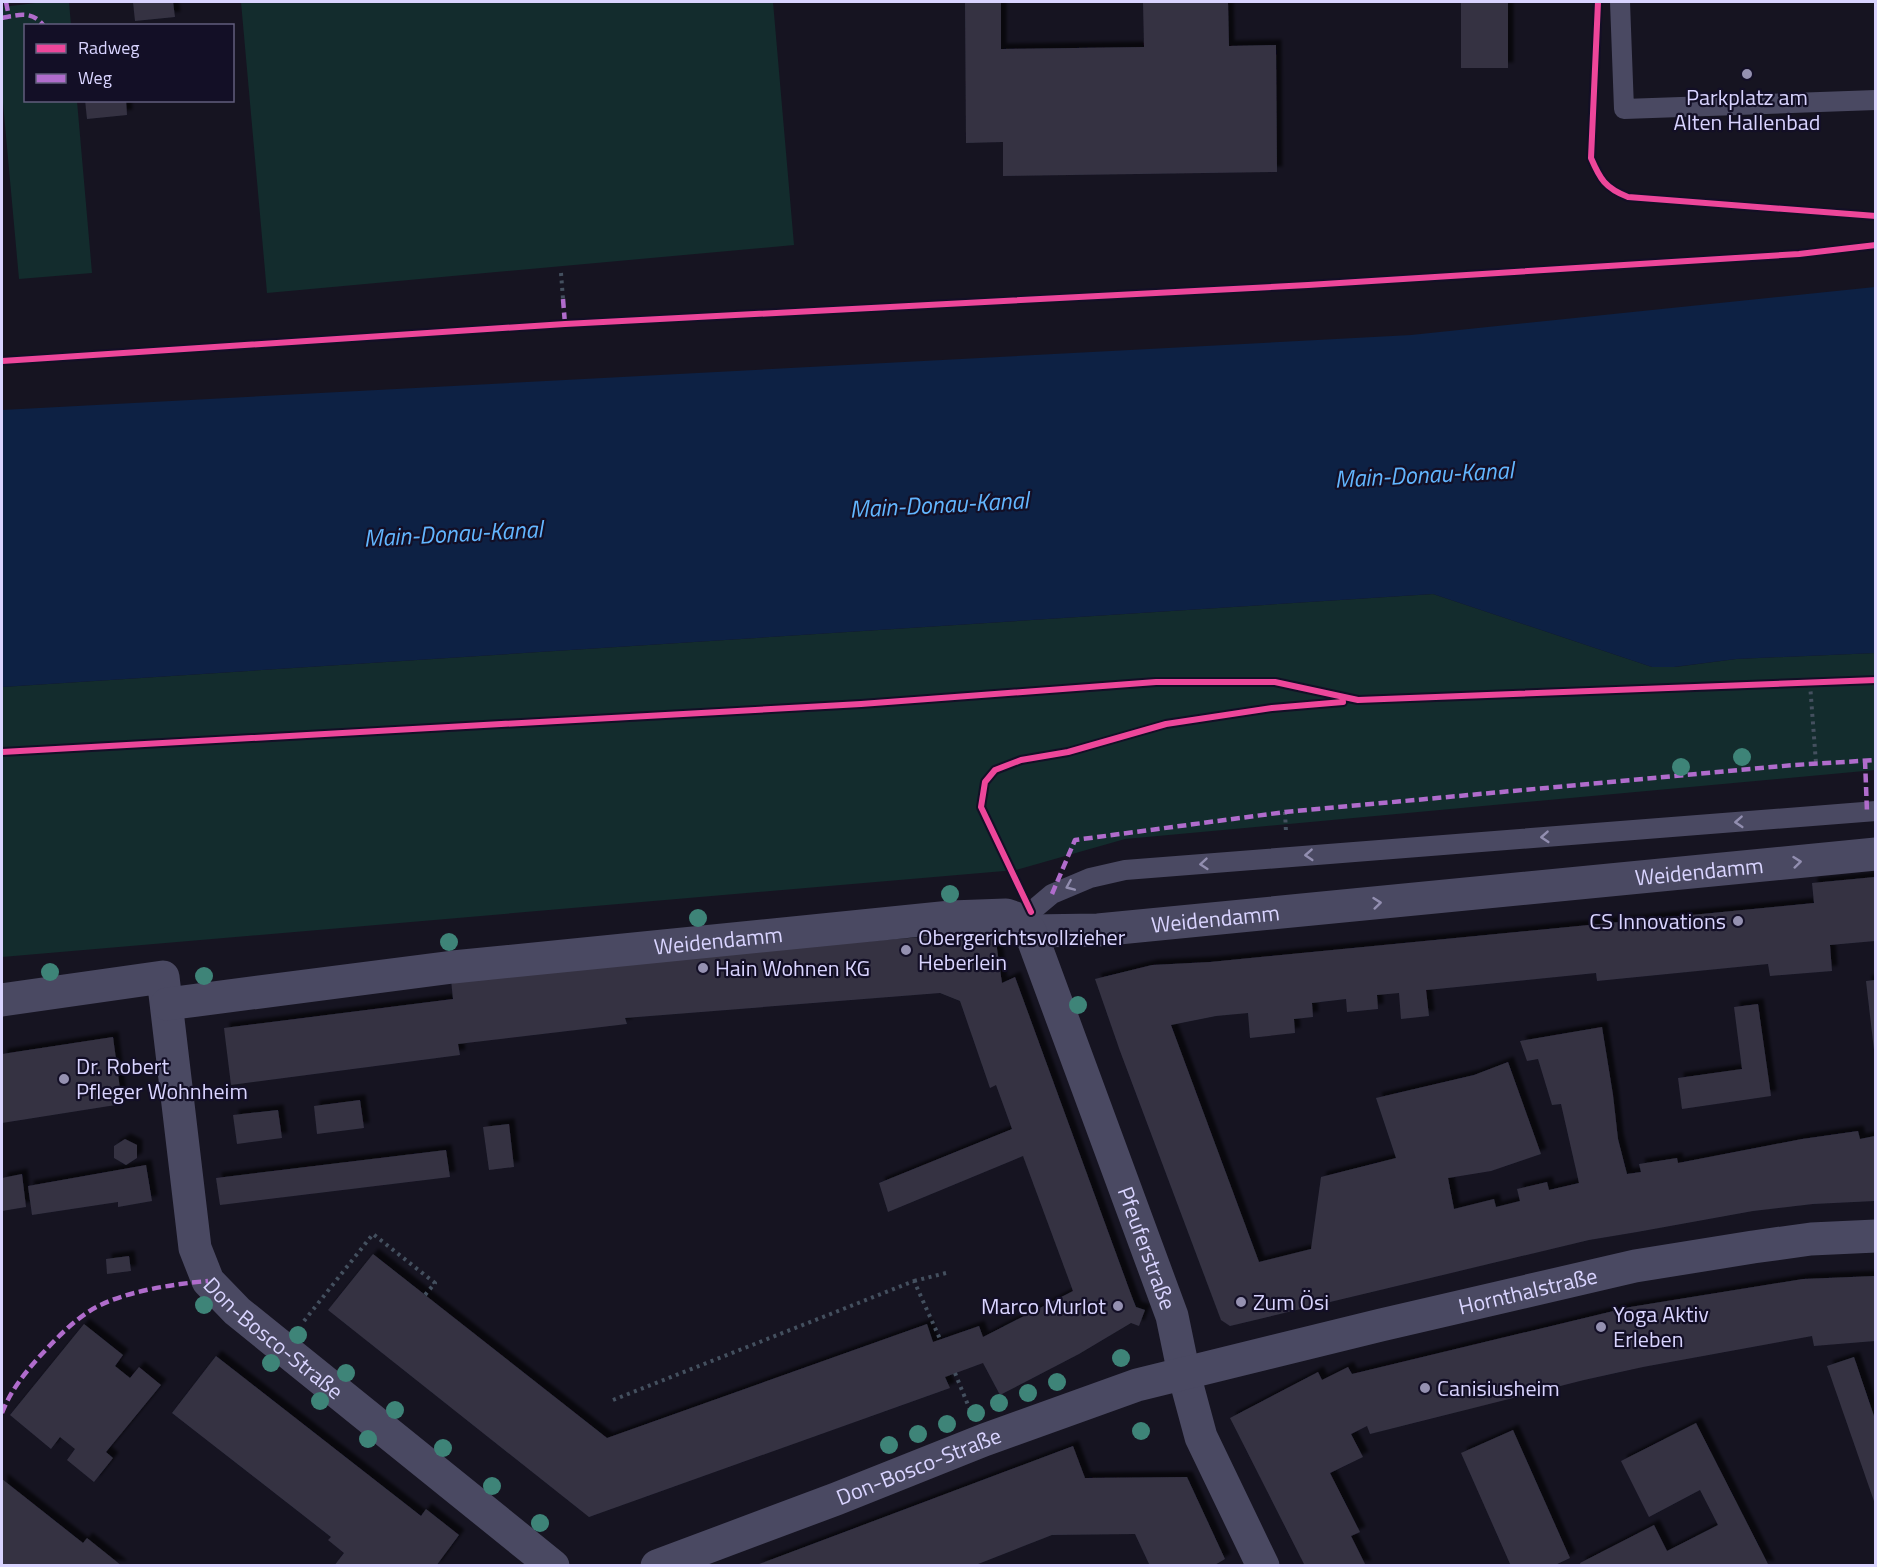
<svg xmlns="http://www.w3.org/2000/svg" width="1877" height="1567" font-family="'Titillium Web',sans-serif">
<defs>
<filter id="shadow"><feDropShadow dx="5.5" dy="-5.5" stdDeviation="1.5" flood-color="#0009"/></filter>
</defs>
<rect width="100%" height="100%" fill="#161421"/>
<path fill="#132c2d" d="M 44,2 L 69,2 L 71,25 L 26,26 L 26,100 L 77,101 L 92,273 L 19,279 L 2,92 L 2,7 Z
M 241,2 L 773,2 L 794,245 L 267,293 Z
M 1433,594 L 1652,667 L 1675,667 L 1736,659 L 1875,653 L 1875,770 L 1125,839 L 1016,870 L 2,957 L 2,687 Z"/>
<path fill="#0d2144" d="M 1875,287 L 1875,653 L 1736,659 L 1674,667 L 1652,667 L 1433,594 L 2,687 L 2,410 L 1411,335 Z"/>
<path fill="#343243" filter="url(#shadow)" d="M 133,2 L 173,2 L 175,17 L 135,21 Z
M 965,2 L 1001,2 L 1001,49 L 1144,47 L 1143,2 L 1228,2 L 1229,46 L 1276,45 L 1277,172 L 1003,176 L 1003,142 L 966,143 Z
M 1461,2 L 1508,2 L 1508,68 L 1461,68 Z
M 85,100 L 126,100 L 127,115 L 87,119 Z
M 1875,877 L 1875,941 L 1830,945 L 1832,971 L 1770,976 L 1768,964 L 1597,981 L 1596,973 L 1437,989 L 1426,990 L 1429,1016 L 1401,1019 L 1399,993 L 1377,995 L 1378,1009 L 1347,1012 L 1346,999 L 1312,1003 L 1313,1017 L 1294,1019 L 1295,1033 L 1250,1038 L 1248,1013 L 1216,1016 L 1171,1025 L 1259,1262 L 1311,1249 L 1321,1177 L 1396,1158 L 1376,1098 L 1474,1075 L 1508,1062 L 1541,1154 L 1491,1171 L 1448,1178 L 1454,1209 L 1494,1199 L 1496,1207 L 1520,1201 L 1517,1189 L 1547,1182 L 1549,1190 L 1579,1183 L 1561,1104 L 1552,1105 L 1538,1059 L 1527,1061 L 1520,1041 L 1602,1027 L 1613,1095 L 1618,1139 L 1627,1174 L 1641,1172 L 1639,1164 L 1677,1158 L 1678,1163 L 1802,1139 L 1858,1131 L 1860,1139 L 1875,1136 L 1875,1201 L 1813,1204 L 1753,1211 L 1637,1232 L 1589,1240 L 1230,1326 L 1221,1320 L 1120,1051 L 1095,979 L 1152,965 L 1210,962 L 1814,903 L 1812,883 Z
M 987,925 L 1001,935 L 996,942 L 1002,983 L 1015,977 L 1132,1297 L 1136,1307 L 1145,1310 L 1139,1326 L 1131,1323 L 1079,1354 L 1000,1395 L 983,1363 L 945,1377 L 950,1388 L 589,1517 L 328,1310 L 373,1254 L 607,1438 L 927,1324 L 933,1342 L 979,1326 L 983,1337 L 1073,1291 L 1023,1156 L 888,1212 L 879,1183 L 1012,1129 L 996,1085 L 990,1088 L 960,1001 L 940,993 L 625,1018 L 627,1024 L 458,1044 L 460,1055 L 231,1085 L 224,1028 L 453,999 L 451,980 L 882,940 L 981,933 Z
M 1875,980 L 1875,1049 L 1874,1050 L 1866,981 Z
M 1758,1004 L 1771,1096 L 1682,1109 L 1678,1078 L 1742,1069 L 1734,1007 Z
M 113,1037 L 122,1104 L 2,1123 L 2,1054 Z
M 360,1100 L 364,1128 L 317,1134 L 314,1106 Z
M 278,1110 L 282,1138 L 237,1144 L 233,1115 Z
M 509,1124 L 514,1167 L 489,1170 L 483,1127 Z
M 125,1139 L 137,1145 L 137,1158 L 126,1165 L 114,1158 L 114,1146 Z
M 446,1150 L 450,1177 L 220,1205 L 216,1178 Z
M 146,1165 L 152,1201 L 118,1207 L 118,1202 L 32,1215 L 28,1186 Z
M 22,1174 L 26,1207 L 2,1211 L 2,1178 Z
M 129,1256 L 131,1271 L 107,1274 L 106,1259 Z
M 1875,1276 L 1875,1341 L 1814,1346 L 1812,1336 L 1643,1367 L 1584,1380 L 1370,1434 L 1367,1426 L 1351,1434 L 1363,1457 L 1330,1473 L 1360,1532 L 1351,1536 L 1366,1566 L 1305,1566 L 1230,1418 L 1318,1372 L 1322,1380 L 1348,1367 L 1352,1374 L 1630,1307 L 1803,1279 Z
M 84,1324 L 123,1355 L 115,1366 L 130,1378 L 139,1367 L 161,1385 L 106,1452 L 113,1458 L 94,1482 L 67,1460 L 75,1449 L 60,1437 L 51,1449 L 10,1415 Z
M 216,1356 L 421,1516 L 426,1509 L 459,1535 L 436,1566 L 334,1566 L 344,1553 L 328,1540 L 331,1537 L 172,1413 Z
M 1854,1357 L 1875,1419 L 1875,1504 L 1827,1366 Z
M 1696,1423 L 1769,1566 L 1581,1566 L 1580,1563 L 1654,1525 L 1667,1551 L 1718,1525 L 1700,1490 L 1649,1517 L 1621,1461 Z
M 1513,1430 L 1570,1558 L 1553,1566 L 1511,1566 L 1461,1453 Z
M 1073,1446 L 1085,1478 L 1187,1477 L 1225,1559 L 1213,1566 L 1150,1566 L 1135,1534 L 1052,1535 L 973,1566 L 754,1566 Z
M 2,1479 L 83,1543 L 87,1538 L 122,1566 L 2,1566 Z"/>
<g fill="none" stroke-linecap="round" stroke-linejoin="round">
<path stroke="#44505f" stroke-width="4" stroke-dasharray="3 4.5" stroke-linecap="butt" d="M 561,273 L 563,299
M 1810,684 L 1816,763
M 1285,812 L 1286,832
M 914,1281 L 946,1273
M 304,1321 L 373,1234 L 435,1283 L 425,1295
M 955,1373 L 970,1410
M 613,1400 L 914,1281 L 940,1339"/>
<path stroke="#4a4962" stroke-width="20" d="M 1620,2 L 1624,109 L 1876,100
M 1021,920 L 1052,894 L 1090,878 L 1125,870 L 1876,811"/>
<g stroke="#4a4962" stroke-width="33">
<path id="s1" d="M 1030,931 L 1098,930 L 1876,854"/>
<path id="s2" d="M 2,1000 L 163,977 L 195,1248 L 208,1281 L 237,1311 L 553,1566"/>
<path id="s3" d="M 167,1004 L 453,967 L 951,917 L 1006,915 L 1021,920 L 1030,931 L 1172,1316 L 1184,1374 L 1201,1437 L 1263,1566"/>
<path id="s4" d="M 657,1566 L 836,1499 L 984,1440 L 1137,1385 L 1381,1325 L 1635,1266 L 1753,1247 L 1811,1239 L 1876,1236"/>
</g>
<path stroke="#b06ccc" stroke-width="4.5" stroke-dasharray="9 4.5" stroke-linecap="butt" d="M 6,2 L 9,17
M 2,18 C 18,15 32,10 44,26
M 563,299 L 565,324
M 1865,760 L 1867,812
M 1052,894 L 1075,840 L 1285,812 L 1794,765 L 1876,760
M 2,1413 C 11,1390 24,1374 40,1356 C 55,1340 70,1324 88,1312 C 118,1292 173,1284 208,1281"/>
<defs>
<path id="cycleway" d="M 1598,2 L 1591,158 C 1600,179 1605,188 1628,197 L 1876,216
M 2,361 L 565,324 L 1308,285 L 1799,254 L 1876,245
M 2,752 L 861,704 L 1156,682 L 1275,682 L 1358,700 L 1876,680
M 1031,912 L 981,807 L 985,782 L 995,770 L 1021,760 L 1068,752 L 1166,724 L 1272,708 L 1343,702"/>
</defs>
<use href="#cycleway" stroke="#130f26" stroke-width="10"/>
<use href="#cycleway" stroke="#ed469a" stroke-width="6"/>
</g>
<g fill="#3e8478">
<circle cx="1742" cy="757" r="9"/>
<circle cx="1681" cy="767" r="9"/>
<circle cx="950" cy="894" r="9"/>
<circle cx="698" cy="918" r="9"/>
<circle cx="449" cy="942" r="9"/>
<circle cx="50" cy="972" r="9"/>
<circle cx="204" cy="976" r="9"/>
<circle cx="1078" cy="1005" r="9"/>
<circle cx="204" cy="1305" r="9"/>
<circle cx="298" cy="1335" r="9"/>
<circle cx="1121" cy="1358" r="9"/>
<circle cx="271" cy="1363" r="9"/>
<circle cx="346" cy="1373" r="9"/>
<circle cx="1057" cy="1382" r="9"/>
<circle cx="1028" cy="1393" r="9"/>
<circle cx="320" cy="1401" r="9"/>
<circle cx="999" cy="1403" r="9"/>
<circle cx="395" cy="1410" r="9"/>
<circle cx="976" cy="1413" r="9"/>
<circle cx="947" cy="1424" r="9"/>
<circle cx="1141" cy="1431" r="9"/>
<circle cx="918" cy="1434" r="9"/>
<circle cx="368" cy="1439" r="9"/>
<circle cx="889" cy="1445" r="9"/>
<circle cx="443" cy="1448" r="9"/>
<circle cx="492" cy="1486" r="9"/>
<circle cx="540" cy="1523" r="9"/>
</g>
<defs><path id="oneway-chevron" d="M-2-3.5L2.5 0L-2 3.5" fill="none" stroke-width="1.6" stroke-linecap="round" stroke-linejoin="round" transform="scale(1.5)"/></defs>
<g stroke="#928eb0">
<use href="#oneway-chevron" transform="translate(1739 822) rotate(176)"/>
<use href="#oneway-chevron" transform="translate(1545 837) rotate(176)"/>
<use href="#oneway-chevron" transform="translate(1309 855) rotate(176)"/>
<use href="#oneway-chevron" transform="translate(1797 862) rotate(-6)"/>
<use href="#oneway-chevron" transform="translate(1204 864) rotate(175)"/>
<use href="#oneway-chevron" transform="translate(1070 886) rotate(157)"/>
<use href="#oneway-chevron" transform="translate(1377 903) rotate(-6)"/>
</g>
<g fill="#9591b1" stroke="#130f26" stroke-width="2">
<circle cx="1747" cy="74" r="6"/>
<circle cx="1738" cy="921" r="6"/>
<circle cx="906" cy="950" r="6"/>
<circle cx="703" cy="968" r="6"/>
<circle cx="64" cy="1079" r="6"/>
<circle cx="1241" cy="1302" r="6"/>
<circle cx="1118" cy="1306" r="6"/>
<circle cx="1601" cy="1327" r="6"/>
<circle cx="1425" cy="1388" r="6"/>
</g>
<g text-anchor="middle" stroke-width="4.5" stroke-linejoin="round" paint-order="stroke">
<g font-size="22" fill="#d9d4ff" stroke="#130f26" text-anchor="start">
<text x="1747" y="105" text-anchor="middle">Parkplatz am<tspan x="1747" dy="25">Alten Hallenbad</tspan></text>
<text x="1726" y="929" text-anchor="end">CS Innovations</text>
<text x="918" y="945">Obergerichtsvollzieher<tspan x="918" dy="25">Heberlein</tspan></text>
<text x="715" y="976">Hain Wohnen KG</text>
<text x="76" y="1074">Dr. Robert<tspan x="76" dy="25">Pfleger Wohnheim</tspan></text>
<text x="1253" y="1310">Zum Ösi</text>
<text x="1106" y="1314" text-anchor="end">Marco Murlot</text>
<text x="1613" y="1322">Yoga Aktiv<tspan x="1613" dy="25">Erleben</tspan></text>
<text x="1437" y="1396">Canisiusheim</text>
</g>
<g font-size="22" fill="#d9d4ff" stroke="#130f26">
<text dy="8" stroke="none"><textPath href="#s1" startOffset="672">Weidendamm</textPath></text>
<text dy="8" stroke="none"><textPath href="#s1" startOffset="186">Weidendamm</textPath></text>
<text dy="8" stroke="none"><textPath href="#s3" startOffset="555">Weidendamm</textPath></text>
<text dy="8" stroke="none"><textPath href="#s3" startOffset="1212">Pfeuferstraße</textPath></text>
<text dy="8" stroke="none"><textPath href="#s4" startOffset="915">Hornthalstraße</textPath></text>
<text dy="8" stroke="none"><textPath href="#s2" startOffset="558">Don-Bosco-Straße</textPath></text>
<text dy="8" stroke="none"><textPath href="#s4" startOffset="280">Don-Bosco-Straße</textPath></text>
</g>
<g font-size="24" font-style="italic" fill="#62b6ff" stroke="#130f26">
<text transform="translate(1424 475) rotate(-3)" y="8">Main-Donau-Kanal</text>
<text transform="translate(939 505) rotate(-3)" y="8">Main-Donau-Kanal</text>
<text transform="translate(453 534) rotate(-3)" y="8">Main-Donau-Kanal</text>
</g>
</g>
<rect width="1877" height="1567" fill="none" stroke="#d9d4ff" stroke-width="6"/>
<rect x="24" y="24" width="210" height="78" fill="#130f26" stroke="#625e7d" stroke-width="1.5"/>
<rect x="36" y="44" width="30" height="9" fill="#ed469a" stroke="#625e7d" stroke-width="1.5"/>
<text x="78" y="54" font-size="18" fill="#d9d4ff">Radweg</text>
<rect x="36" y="74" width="30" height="9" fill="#b06ccc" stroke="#625e7d" stroke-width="1.5"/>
<text x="78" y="84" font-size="18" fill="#d9d4ff">Weg</text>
</svg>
